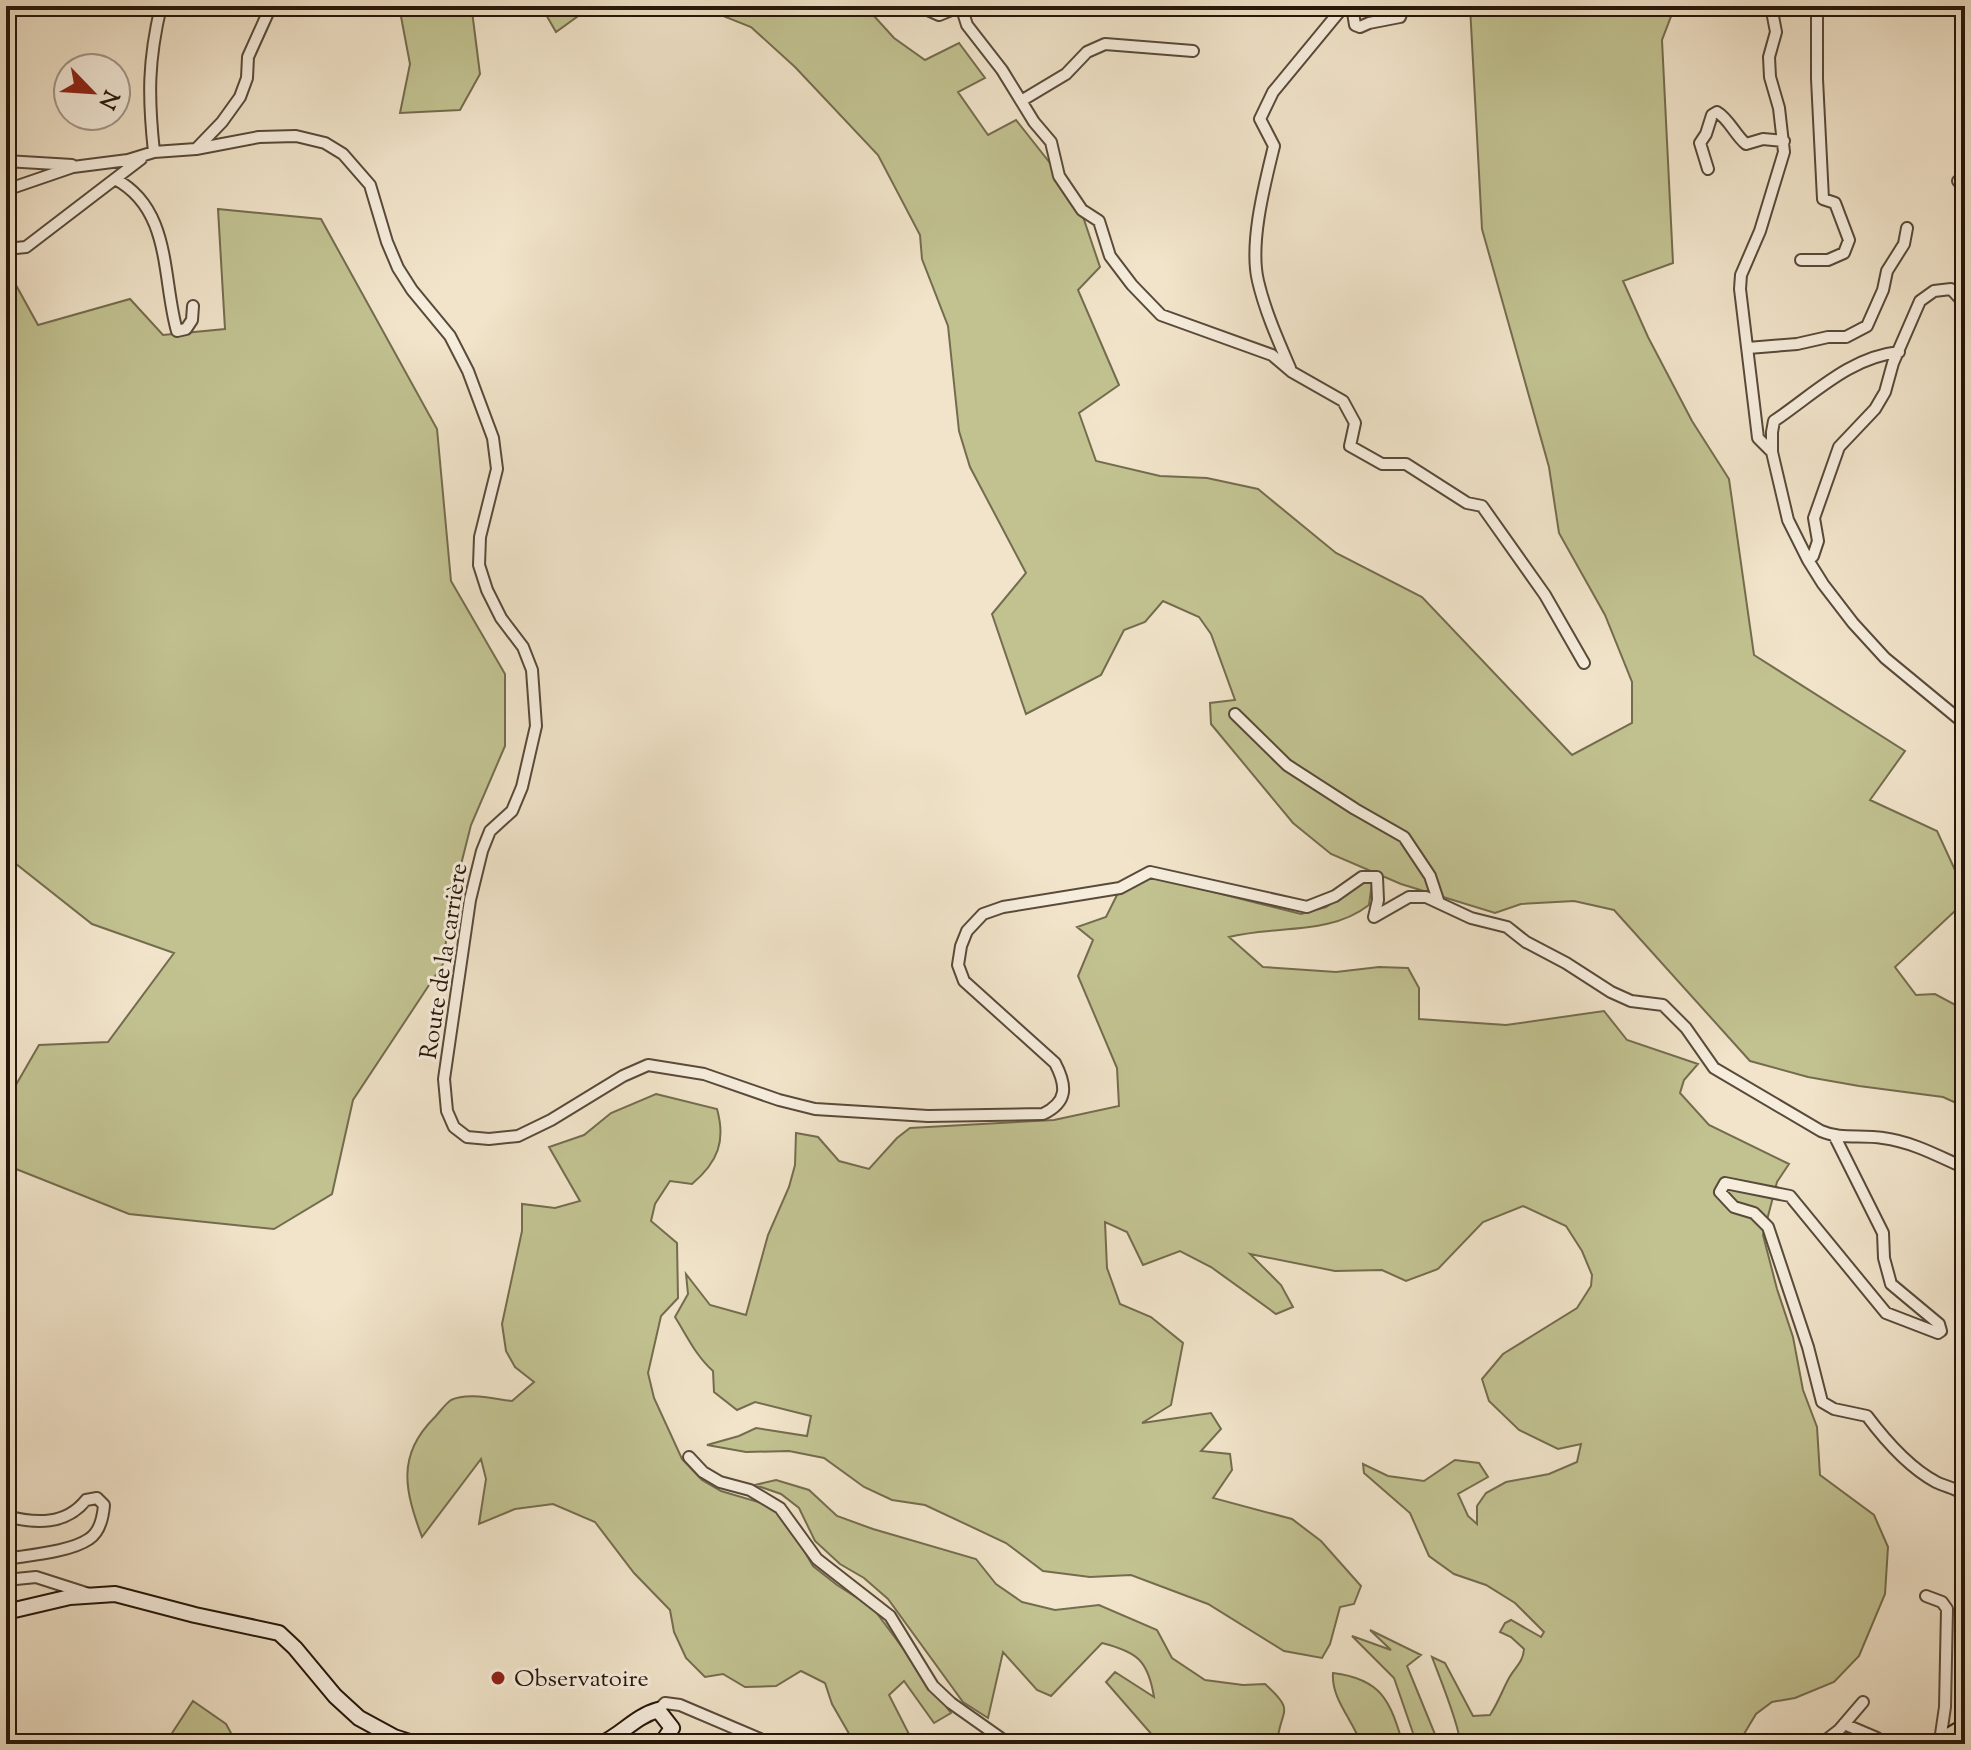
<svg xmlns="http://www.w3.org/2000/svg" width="1971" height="1750" font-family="'Sorts Mill Goudy',serif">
<rect width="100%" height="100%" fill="#f1e4ca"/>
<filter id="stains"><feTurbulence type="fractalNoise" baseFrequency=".0025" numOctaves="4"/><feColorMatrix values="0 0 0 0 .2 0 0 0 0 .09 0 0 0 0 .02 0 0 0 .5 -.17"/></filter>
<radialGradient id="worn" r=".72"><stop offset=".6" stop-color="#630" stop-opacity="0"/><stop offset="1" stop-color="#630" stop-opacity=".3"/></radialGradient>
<path fill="#c2c291" stroke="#746c4e" stroke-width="2" d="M 399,6 L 481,6 L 472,11 L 480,74 L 460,110 L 400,113 L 410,64 Z
M 541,6 L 592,6 L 556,32 Z
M 708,6 L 865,6 L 894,38 L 925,60 L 959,43 L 985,78 L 958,92 L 988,135 L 1016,120 L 1076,196 L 1100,267 L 1078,290 L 1119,385 L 1079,413 L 1096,461 L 1160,476 L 1207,478 L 1258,489 L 1336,553 L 1422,597 L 1572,755 L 1632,723 L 1632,682 L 1605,615 L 1559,533 L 1549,467 L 1482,229 L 1470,6 L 1675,6 L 1662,40 L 1673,263 L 1623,281 L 1648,337 L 1692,421 L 1729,479 L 1754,655 L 1905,751 L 1870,800 L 1937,831 L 1961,883 L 1956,910 L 1895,967 L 1916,995 L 1935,994 L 1965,1010 L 1965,1107 L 1943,1097 L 1859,1086 L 1808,1077 L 1750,1061 L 1614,910 L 1574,901 L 1521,904 L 1495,913 L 1401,884 L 1331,854 L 1293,823 L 1211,724 L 1210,703 L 1235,700 L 1211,634 L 1199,617 L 1163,601 L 1145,622 L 1124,630 L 1101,675 L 1026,714 L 992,614 L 1026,573 L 970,467 L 959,431 L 948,326 L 922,259 L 920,235 L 878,155 L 795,67 L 751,27 L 713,12 Z
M 218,209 L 321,219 L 437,429 L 451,581 L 505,674 L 505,746 L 471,825 L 451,904 L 443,964 L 353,1100 L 332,1194 L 274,1229 L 129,1214 L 6,1165 L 6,1102 L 39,1045 L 108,1042 L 174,953 L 92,924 L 6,856 L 6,652 L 11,652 L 6,600 L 6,536 L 15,496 L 6,398 L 6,267 L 38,325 L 130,299 L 163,335 L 225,329 Z
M 1150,876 L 1301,914 L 1326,907 L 1360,883 L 1372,883 L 1369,905 C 1329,936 1275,925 1229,937 L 1263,967 L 1336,972 L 1379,967 L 1408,968 L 1419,988 L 1419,1019 L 1506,1025 L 1604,1011 L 1627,1040 L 1698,1064 L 1684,1080 L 1680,1093 L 1709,1125 L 1789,1164 L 1777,1182 L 1763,1235 L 1777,1289 L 1793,1337 L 1803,1390 L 1817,1427 L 1820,1475 L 1874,1515 L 1888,1547 L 1885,1594 L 1859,1656 L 1834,1682 L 1795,1698 L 1772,1702 L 1756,1714 L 1738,1744 L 1460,1744 C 1461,1729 1439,1676 1432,1657 L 1445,1663 L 1473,1716 L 1490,1715 C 1498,1703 1502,1691 1509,1678 C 1515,1667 1523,1663 1524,1649 L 1511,1637 L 1500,1632 L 1505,1623 L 1511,1620 L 1541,1637 L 1544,1632 L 1515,1603 L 1486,1585 L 1454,1574 L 1429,1556 L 1410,1513 L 1364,1473 L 1363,1464 L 1388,1476 L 1424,1481 L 1455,1460 L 1479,1463 L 1488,1477 L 1458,1494 L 1468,1516 L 1477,1524 L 1477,1506 L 1486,1493 L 1506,1482 L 1549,1474 L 1577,1462 L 1581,1444 L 1558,1449 L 1519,1430 L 1489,1401 L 1482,1379 L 1503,1354 L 1577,1308 L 1591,1286 L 1592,1275 L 1582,1251 L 1566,1226 L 1523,1206 L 1483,1222 L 1438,1269 L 1406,1281 L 1382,1270 L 1335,1271 L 1250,1254 L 1281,1285 L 1293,1307 L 1276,1314 L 1211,1267 L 1180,1251 L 1143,1265 L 1127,1232 L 1105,1222 L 1107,1268 L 1120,1304 L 1151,1317 L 1183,1343 L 1171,1405 L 1142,1423 L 1211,1413 L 1221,1429 L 1201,1451 L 1230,1454 L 1232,1470 L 1213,1498 L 1292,1519 L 1321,1541 L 1361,1586 L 1354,1604 L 1340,1607 L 1330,1644 L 1322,1658 L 1284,1651 L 1208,1604 L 1131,1575 L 1090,1577 L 1043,1571 L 1006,1543 L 925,1505 L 892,1500 L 864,1487 L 824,1458 L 789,1451 L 746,1452 L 707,1445 L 739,1436 L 756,1428 L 807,1436 L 811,1416 L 755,1402 L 737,1410 L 714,1392 L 713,1371 C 696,1356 687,1336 675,1317 L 688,1294 L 686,1274 L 710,1305 L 746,1315 L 768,1235 L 789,1187 L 795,1165 L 796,1133 L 818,1137 L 839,1161 L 869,1169 L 897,1138 L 910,1128 L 1054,1120 L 1119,1106 L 1117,1068 L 1078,976 L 1093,940 L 1077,927 L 1106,917 L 1117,895 Z
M 656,1094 L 717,1109 C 726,1141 718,1162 692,1184 L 670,1181 L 655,1204 L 651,1221 L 677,1243 L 678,1298 L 661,1316 L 648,1373 L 654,1398 L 682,1459 L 702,1480 L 721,1491 L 768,1505 L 785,1518 L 813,1566 L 837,1585 L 873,1608 L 951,1713 L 934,1723 L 904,1681 L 889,1695 L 914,1744 L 855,1744 L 832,1704 L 825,1683 L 801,1671 L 776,1686 L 745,1687 L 723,1674 L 705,1677 L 686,1658 L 674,1632 L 670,1610 L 634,1573 L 595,1522 L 553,1504 L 515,1509 L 479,1524 L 486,1479 L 481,1459 L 422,1537 C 405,1491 396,1456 434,1418 C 439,1413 445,1404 451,1400 C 468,1392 494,1399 512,1401 L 534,1382 L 515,1367 L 506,1351 L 502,1324 L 522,1231 L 522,1204 L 555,1208 L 580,1201 L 549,1147 L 584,1135 L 611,1113 Z
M 776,1480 L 809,1490 L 837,1516 L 873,1529 L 976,1559 L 996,1584 L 1022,1602 L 1055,1610 L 1099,1605 L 1157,1630 L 1172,1658 L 1205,1680 L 1243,1685 L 1265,1684 C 1297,1713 1280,1708 1277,1744 L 1160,1744 L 1106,1682 L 1115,1672 L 1154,1697 C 1148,1660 1137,1652 1102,1643 L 1051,1696 L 1037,1690 L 1003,1652 L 988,1718 L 963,1702 L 888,1599 L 864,1578 L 840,1564 L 815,1541 L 799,1508 L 781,1494 L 755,1485 Z
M 1370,1630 L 1421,1655 L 1407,1666 L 1439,1744 L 1411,1744 L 1413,1733 L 1394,1678 L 1352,1636 L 1391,1650 Z
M 1333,1673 C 1382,1679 1390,1701 1403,1744 L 1361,1744 C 1353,1720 1331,1699 1333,1673 Z
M 193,1701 L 226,1724 L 237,1744 L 165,1744 Z"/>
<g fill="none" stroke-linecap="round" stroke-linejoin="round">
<defs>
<path id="street" d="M 919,6 L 939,15 L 961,6
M 961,6 L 967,25 L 1002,70 L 1034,122 L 1051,142 L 1059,176 L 1082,210 L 1099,221 L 1110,256 L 1132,285 L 1161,315 L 1272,355 L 1292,372 L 1343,401 L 1355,423 L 1350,446 L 1382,464 L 1406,464 L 1467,503 L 1482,506 L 1545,595 L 1584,663
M 1352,6 L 1355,25 L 1360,27 L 1369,23 L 1400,17 L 1404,6
M 1771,6 L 1776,32 L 1769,57 L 1770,77 L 1779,108 L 1784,152 L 1760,231 L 1741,275 L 1740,289 L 1758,438 L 1772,452 L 1788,520 L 1808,560 L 1823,584 L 1853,623 L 1885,658 L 1965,724
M 1021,101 L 1066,74 L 1087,52 L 1105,44 L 1193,51
M 196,149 L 222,122 L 240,97 L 247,78 L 248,57 L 271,6
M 154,152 C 148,96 148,61 161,6
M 6,161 L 72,165
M 1708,169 L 1700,143 L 1706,134 L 1712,115 L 1717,112 C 1729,119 1735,135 1746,144 L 1763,139 L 1784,141
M 115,179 C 172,209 162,279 177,331 L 186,329 L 192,320 L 193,306
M 1958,181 L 1965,189
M 6,190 L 73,167 L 128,160 L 154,152 L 196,149 L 259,137 L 296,136 L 325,143 L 343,154 L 370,185 L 387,242 L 398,268 L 412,290 L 450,336 L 468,371 L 493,438 L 497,469 L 480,537 L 479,565 L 487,590 L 501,618 L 523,647 L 532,670 L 536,726 L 522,787 L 512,811 L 490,831 L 482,851 L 470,900 L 444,1079 L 447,1111 L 454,1127 L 467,1137 L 489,1139 L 518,1136 L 551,1120 L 623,1076 L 648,1065 L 704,1074 L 779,1100 L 815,1109 L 928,1116 L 1043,1114 C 1068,1102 1067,1086 1055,1063 L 964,981 L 958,965 L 961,946 L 967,931 L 983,914 L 1003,907 L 1120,888 L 1150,872 L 1307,907 L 1335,896 L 1362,877 L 1377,877 L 1378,900 L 1374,917 L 1409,897 L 1426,897 L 1471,918 L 1507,927 L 1526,942 L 1566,963 L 1611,992 L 1631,1001 L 1663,1005 L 1686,1028 L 1714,1068 L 1821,1131 C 1841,1140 1862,1134 1883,1138 C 1913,1142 1938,1156 1965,1168
M 6,249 L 26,247 L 141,159
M 1801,260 L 1828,260 L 1844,253 L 1849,240 L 1835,203 L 1823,199 L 1817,79 L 1817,6
M 1748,348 L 1797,344 L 1828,337 L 1846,337 L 1867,326 L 1883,290 L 1887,271 L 1904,244 L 1907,228
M 1290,368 C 1278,340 1265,311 1258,281 C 1249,243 1265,183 1274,146 L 1260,119 L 1273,92 L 1344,6
M 1772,452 L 1772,432 L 1774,421 C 1814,394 1850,357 1899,352
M 1808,560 L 1813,556 L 1818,541 L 1814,518 L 1839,447 L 1875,409 L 1885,392 L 1893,363 L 1920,301 L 1934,291 L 1951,289 L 1965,304
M 1235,714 L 1287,765 L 1355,809 L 1404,837 L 1430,876 L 1439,903
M 1835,1137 L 1883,1233 L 1884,1258 L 1891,1284 L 1939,1324 L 1941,1331 L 1938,1333 L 1886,1313 L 1790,1196 L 1725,1183 L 1720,1192 L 1734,1207 L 1754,1213 L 1768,1227 L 1808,1347 L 1822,1402 L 1834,1409 L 1867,1416 C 1885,1440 1908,1467 1936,1482 C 1946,1487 1956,1488 1965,1495
M 689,1457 L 703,1472 L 720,1482 L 750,1490 L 780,1508 L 817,1559 L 890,1616 L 933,1686 L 951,1703 L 1009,1744
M 6,1516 C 36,1524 66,1525 86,1500 L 97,1498 L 104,1505 C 103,1517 100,1532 89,1539 C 70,1552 29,1555 6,1559
M 6,1580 L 36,1577 L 89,1594
M 1926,1596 L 1942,1602 L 1947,1609 L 1945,1707 L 1940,1741
M 658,1710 L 665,1703 L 680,1705 L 767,1742
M 1844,1724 L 1877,1738
M 1821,1744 L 1839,1730 L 1863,1702
M 1959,1744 L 1965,1742"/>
<path id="secondary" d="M 6,1612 L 70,1597 L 115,1594 L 195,1615 L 279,1633 L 295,1648 L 335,1696 L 359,1718 L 394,1737 L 416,1744
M 601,1744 C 621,1735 636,1716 658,1710 L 672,1728 L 661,1744"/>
<path id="primary" d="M 1937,1744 L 1965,1727"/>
</defs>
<use href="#street" stroke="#594a3a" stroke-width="14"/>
<use href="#secondary" stroke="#26160a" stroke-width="18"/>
<use href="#primary" stroke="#26160a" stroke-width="20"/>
<use href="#street" stroke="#f6eddd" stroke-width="10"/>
<use href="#secondary" stroke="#f6eddd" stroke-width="14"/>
<use href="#primary" stroke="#f1e4ca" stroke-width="16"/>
</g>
<circle fill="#8f2418" stroke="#f6eddd" stroke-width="3" cx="498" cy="1678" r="8"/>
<g text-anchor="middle" stroke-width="6" stroke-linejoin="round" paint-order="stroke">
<g font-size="24" fill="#26160a" stroke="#f6eddd">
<text transform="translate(443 961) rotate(-81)" y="8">Route de la carrière</text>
</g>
<g font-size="24" fill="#26160a" stroke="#f6eddd" text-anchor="start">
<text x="514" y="1686">Observatoire</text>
</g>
</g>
<rect width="1971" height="1750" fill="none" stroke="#f1e4ca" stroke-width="32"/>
<rect x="8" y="8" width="1955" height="1734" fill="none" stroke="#26160a" stroke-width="4"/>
<rect x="16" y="16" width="1939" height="1718" fill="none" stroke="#26160a" stroke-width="2"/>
<g transform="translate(92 92) rotate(115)"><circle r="38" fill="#f6eddd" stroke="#a39789" stroke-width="2"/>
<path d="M0-6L14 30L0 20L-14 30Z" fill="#8f2418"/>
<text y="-12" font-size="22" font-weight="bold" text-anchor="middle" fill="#26160a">N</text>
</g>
<rect width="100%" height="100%" filter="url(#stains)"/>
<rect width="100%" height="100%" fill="url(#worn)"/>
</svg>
